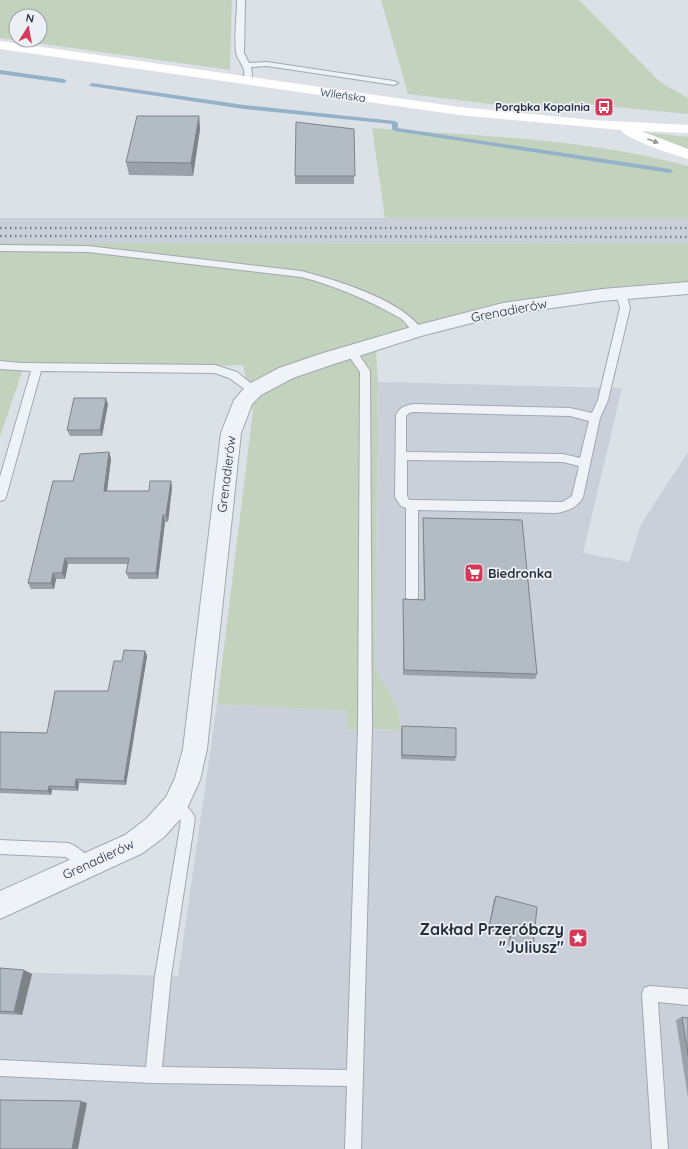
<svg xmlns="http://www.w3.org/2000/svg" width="688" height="1149" font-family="Quicksand,sans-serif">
<rect width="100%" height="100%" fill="#dce1e7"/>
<path fill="#cad0d9" d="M 0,218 L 688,218 L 688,244 L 0,243 Z
M 378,382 L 622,388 L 583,553 L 629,562 L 641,524 L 688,452 L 688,1149 L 0,1149 L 0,972 L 178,976 L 217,704 L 347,711 L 347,729 L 401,730 L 398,708 L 375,668 Z"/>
<path fill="#c3d2bd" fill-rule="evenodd" d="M 0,0 L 232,0 L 230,70 L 0,38 ZM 16,16 L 40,16 L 40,40 L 16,40 Z
M 381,0 L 579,0 L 660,82 L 688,98 L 688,114 L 615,107 L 614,104 L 595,102 L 593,105 L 573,104 L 563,108 L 530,109 L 408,94 Z
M 372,128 C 477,136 586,138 688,166 L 688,218 L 385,218 Z
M 642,132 L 688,137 L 688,150 Z
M 0,243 L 688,244 L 688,282 L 627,286 L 490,305 L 375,337 L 378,382 L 375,668 L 398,708 L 401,730 L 347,729 L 347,711 L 217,704 L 253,411 L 243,365 L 22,372 L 0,437 Z"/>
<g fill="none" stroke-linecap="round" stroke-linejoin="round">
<path fill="#94b1ca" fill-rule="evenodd" d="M 0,70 L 64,79 L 67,81 L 64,83 L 0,74 Z
M 92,83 L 244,105 L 395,121 L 398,123 L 398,128 L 670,169 L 673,171 L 670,173 L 395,131 L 392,129 L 392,124 L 244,109 L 90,86 L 89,85 Z"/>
<defs>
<path id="lane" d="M 237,0 L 245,0 L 244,53 L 249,63 L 267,62 L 394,81 L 398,83 L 394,85 L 267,66 L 251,67 C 252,73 254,81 246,83 L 243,83 L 242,81 C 249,67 238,64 236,52 C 234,35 237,17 237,0 Z
M 0,245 L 88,246 L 301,271 C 336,280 403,300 423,331 L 418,334 C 410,332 407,322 400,318 C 368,300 337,286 301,277 L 88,252 L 0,251 Z
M 621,290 L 626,293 L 630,308 L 608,400 L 600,418 L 583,497 C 577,508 568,511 556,513 L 418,510 L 418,597 L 416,601 L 412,602 L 408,601 L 406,597 L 406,508 L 401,506 L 395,497 L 396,415 C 400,407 405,406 413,404 L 570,408 L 592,413 L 598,400 L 620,308 L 616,293 ZM 413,412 L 570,416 L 589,421 L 580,458 L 563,454 L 406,452 L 406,416 L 409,413 ZM 407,460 L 563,462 L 579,466 L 572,496 L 563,502 L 412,500 L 409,500 L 407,496 Z
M 351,348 L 355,349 L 370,371 L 372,729 L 361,1149 L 345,1149 L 347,1086 L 153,1083 L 0,1076 L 0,1060 L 146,1067 L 155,976 L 181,821 L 170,811 L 168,806 L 170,801 L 175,799 C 183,802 192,810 195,818 L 171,976 L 162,1067 L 347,1070 L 358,729 L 360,372 L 346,352 L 347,349 Z
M 0,361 L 22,363 L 215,365 L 237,372 L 259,390 L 258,393 L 250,393 L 229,378 L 215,373 L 41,371 L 6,497 L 4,500 L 0,501 L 0,477 L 31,371 L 0,369 Z
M 0,840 L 69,843 C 78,847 90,856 94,865 L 92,870 L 87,872 L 82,870 L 66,857 L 0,854 Z
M 650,986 L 688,989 L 688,1005 L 658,1002 L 668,1149 L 652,1149 L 642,994 L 644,988 Z"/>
<path id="street" d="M 688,282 L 688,294 L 602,301 L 503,315 L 421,336 L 334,364 L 293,378 L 261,395 L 252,404 L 241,433 L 207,749 L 200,780 L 184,815 L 164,837 L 143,853 L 0,919 L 0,891 L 125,835 L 146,819 L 166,797 L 175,778 L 183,749 L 221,433 L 234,400 L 247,385 L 279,368 L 320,354 L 418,325 L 503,303 L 602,289 Z"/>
</defs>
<use href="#lane" stroke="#a1a8b1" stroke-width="2"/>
<use href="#street" stroke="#a1a8b1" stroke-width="2"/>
<use href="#lane" fill="#eff2f6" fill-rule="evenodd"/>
<use href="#street" fill="#eff2f6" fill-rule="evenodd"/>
<path fill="#fff" fill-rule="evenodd" d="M 0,41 L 459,107 L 592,120 L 688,125 L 688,133 L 641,131 L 688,149 L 688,159 C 675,155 627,140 621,130 L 459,115 L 0,49 Z"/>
<path stroke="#758192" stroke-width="2.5" stroke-dasharray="1.5 3.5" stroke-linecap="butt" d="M 0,228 L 688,228
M 0,236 L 688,237"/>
</g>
<path fill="#9aa1a9" d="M 199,116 L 200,129 L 193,176 L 129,175 L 126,162 Z
M 354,129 L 354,184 L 295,184 L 295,176 Z
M 108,404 L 102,436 L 70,436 L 67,430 Z
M 109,452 L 111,459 L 107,491 L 149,491 L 171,481 L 172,488 L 168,522 L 165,522 L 158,579 L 129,579 L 126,573 L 128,564 L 68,564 L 65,579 L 56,579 L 54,589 L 31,589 L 28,583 L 73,481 Z
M 423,518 L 537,674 L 535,679 L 403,675 L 403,599 L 424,600 L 423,523 Z
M 145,651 L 147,656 L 126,785 L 79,783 L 78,791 L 52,790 L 51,795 L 0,793 L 0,732 L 47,733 L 108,691 L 122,661 Z
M 402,726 L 456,757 L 455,761 L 401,759 L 401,730 Z
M 496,896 L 533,948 L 531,951 L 508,945 L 509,936 L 488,930 L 494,899 Z
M 0,968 L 24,970 L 32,974 L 22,1015 L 0,1014 Z
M 682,1017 L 688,1018 L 688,1098 L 676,1020 Z"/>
<path fill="#7d8389" d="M 199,116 L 200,129 L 193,176 L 191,163 Z
M 106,398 L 108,404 L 102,436 L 100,430 Z
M 109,452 L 111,459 L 106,498 L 104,491 Z
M 171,481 L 172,488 L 168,522 L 166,515 Z
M 163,515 L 165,522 L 158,579 L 156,573 Z
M 65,558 L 68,564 L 65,579 L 62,573 Z
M 53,573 L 56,579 L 54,589 L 51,583 Z
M 145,651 L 147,656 L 126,785 L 124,781 Z
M 76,779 L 79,783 L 78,791 L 75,787 Z
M 49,786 L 52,790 L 51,795 L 48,791 Z
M 24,970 L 32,974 L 22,1015 L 14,1012 Z
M 81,1101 L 87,1103 L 78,1149 L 72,1149 Z"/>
<path fill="#b3bbc4" stroke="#7d8389" d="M 137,116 L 199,116 L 191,163 L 126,162 Z
M 296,122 L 354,129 L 355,176 L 295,176 Z
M 74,398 L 106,398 L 100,430 L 67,430 Z
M 109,452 L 104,491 L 149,491 L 150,481 L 171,481 L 166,515 L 163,515 L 156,573 L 126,573 L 129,558 L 65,558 L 62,573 L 53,573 L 51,583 L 28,583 L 53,481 L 73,481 L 80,454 Z
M 423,518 L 522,520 L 537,674 L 404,670 L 403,599 L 425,600 Z
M 124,650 L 145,651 L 124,781 L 76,779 L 75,787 L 49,786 L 48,791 L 0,789 L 0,732 L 47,733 L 55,691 L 108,691 L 114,661 L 122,661 Z
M 402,726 L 456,728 L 456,757 L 402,755 Z
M 496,896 L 537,907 L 533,948 L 510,942 L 511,934 L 489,927 Z
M 0,968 L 24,970 L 14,1012 L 0,1011 Z
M 682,1017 L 688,1018 L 688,1055 Z
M 0,1100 L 81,1101 L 72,1149 L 0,1149 Z"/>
<defs><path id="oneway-solid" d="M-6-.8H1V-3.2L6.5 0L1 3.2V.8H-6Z"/></defs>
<use fill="#92989e" href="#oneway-solid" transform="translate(653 141) rotate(20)"/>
<defs>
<symbol id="bus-square" viewBox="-11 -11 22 22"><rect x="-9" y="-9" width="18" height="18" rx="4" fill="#d63858" stroke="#ecf0f5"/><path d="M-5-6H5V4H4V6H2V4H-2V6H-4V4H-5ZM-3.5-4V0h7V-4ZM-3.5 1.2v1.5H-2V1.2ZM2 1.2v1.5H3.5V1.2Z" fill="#fff"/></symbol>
<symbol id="supermarket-square" viewBox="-11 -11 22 22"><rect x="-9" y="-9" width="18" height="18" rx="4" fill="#d63858" stroke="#ecf0f5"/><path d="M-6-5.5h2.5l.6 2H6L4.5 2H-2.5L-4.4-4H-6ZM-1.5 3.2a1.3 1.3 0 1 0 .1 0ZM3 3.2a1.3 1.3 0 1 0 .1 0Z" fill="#fff"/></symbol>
<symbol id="sight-square" viewBox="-11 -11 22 22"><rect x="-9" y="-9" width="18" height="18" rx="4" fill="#d63858" stroke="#ecf0f5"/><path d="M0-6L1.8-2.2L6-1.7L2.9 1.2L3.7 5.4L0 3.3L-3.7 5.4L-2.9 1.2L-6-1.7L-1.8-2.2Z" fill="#fff"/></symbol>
</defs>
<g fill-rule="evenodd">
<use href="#bus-square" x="593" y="96" width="22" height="22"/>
<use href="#supermarket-square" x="463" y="562" width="22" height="22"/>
<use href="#sight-square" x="567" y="927" width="22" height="22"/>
</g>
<g text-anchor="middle" stroke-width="3.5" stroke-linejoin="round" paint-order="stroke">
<g font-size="11" fill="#25303e" stroke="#ecf0f5">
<text transform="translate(343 95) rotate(8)" y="4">Wileńska</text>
</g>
<g font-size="11" font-weight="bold" fill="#25303e" stroke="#ecf0f5" text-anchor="end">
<text x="590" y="111">Porąbka Kopalnia</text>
</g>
<g font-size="13" fill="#25303e" stroke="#ecf0f5">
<text transform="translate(509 310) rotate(-11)" y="5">Grenadierów</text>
<text transform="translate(226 474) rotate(-83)" y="5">Grenadierów</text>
<text transform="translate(98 859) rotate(-25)" y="5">Grenadierów</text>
</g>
<g font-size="13" font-weight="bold" fill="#25303e" stroke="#ecf0f5" text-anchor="start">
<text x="488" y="578">Biedronka</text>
</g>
<g font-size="16" font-weight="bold" fill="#25303e" stroke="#ecf0f5" text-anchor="end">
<text x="564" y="935">Zakład Przeróbczy<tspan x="564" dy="18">"Juliusz"</tspan></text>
</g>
</g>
<g transform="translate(28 28) rotate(11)"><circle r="19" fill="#ecf0f5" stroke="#9ca3ac"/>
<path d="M0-3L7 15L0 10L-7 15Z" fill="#d63858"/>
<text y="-6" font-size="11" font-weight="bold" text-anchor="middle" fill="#25303e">N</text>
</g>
</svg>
